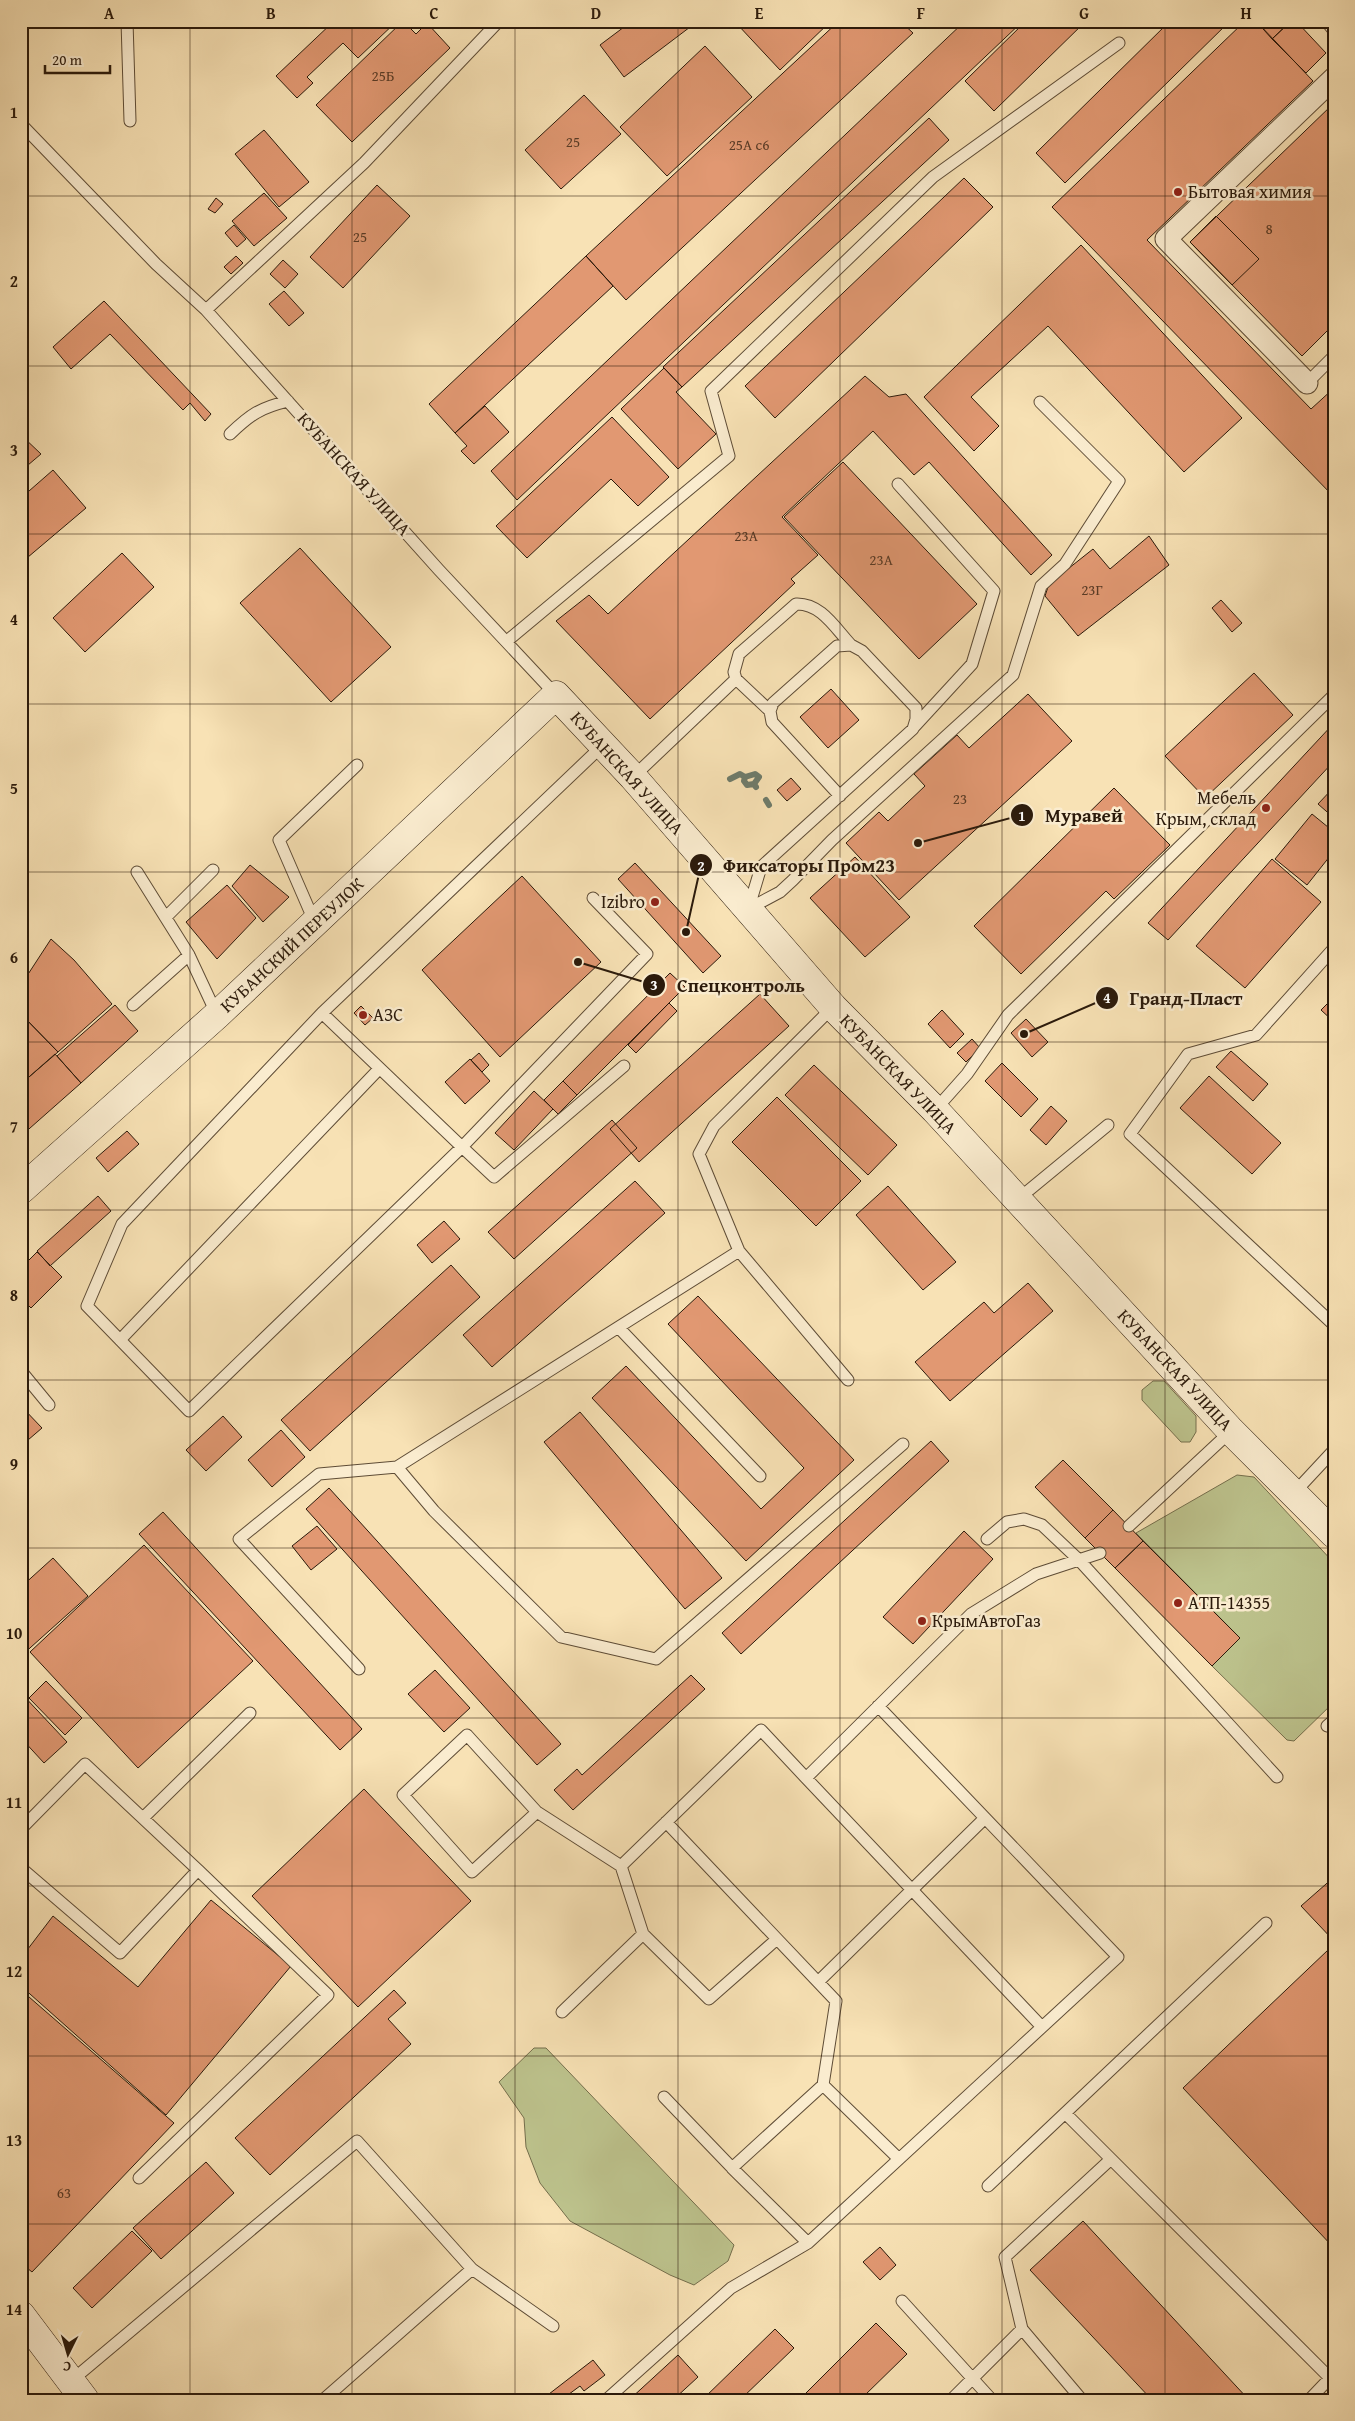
<svg xmlns="http://www.w3.org/2000/svg" width="1355" height="2421" font-family="'Gentium Book Plus',serif">
<rect width="100%" height="100%" fill="#f8e2b5"/>
<filter id="stains"><feTurbulence type="fractalNoise" baseFrequency=".004" numOctaves="4"/><feColorMatrix values="0 0 0 0 .2 0 0 0 0 .09 0 0 0 0 .02 0 0 0 .5 -.17"/></filter>
<radialGradient id="worn" r=".72"><stop offset=".6" stop-color="#630" stop-opacity="0"/><stop offset="1" stop-color="#630" stop-opacity=".3"/></radialGradient>
<path fill="#bdc38d" stroke="#746e4c" d="M 1153,1381 L 1164,1381 L 1196,1416 L 1196,1432 L 1190,1442 L 1181,1442 L 1142,1400 L 1142,1390 Z
M 1237,1475 L 1254,1477 L 1334,1563 L 1334,1702 L 1294,1741 L 1287,1740 L 1212,1666 L 1240,1638 L 1136,1533 Z
M 534,2048 L 546,2048 L 734,2245 L 728,2261 L 694,2285 L 670,2275 L 570,2221 L 540,2183 L 526,2147 L 524,2118 L 499,2082 Z"/>
<g fill="none" stroke-linecap="round" stroke-linejoin="round">
<path stroke="#6f7c6b" stroke-width="6" d="M 745,777 L 744,781 L 747,785 L 754,784
M 730,779 L 740,774 L 745,777 L 755,774 L 759,777 L 754,784 L 756,787
M 766,800 L 769,805"/>
</g>
<path fill="#e19872" stroke="#2b1a0b" d="M 334,21 L 397,21 L 358,58 L 343,43 L 307,77 L 313,83 L 297,98 L 276,76 Z
M 403,21 L 416,34 L 427,23 L 450,48 L 352,142 L 316,105 Z
M 632,21 L 698,21 L 624,77 L 600,45 Z
M 740,21 L 831,21 L 780,70 L 737,24 Z
M 839,21 L 900,21 L 913,33 L 626,300 L 586,256 Z
M 965,21 L 1023,21 L 517,500 L 491,471 Z
M 1026,21 L 1086,21 L 994,111 L 965,81 Z
M 1170,21 L 1230,21 L 1065,183 L 1036,153 Z
M 1245,21 L 1256,21 L 1313,81 L 1147,240 L 1311,409 L 1334,388 L 1334,497 L 1052,207 Z
M 1256,21 L 1291,21 L 1272,39 Z
M 1291,21 L 1296,21 L 1326,53 L 1306,73 L 1272,39 Z
M 705,46 L 752,97 L 667,176 L 620,127 Z
M 584,95 L 621,134 L 561,189 L 525,150 Z
M 1333,104 L 1334,324 L 1302,356 L 1190,242 Z
M 929,118 L 949,140 L 682,387 L 663,367 Z
M 264,130 L 309,182 L 279,207 L 235,154 Z
M 964,178 L 993,207 L 775,418 L 745,386 Z
M 377,185 L 410,216 L 343,288 L 310,257 Z
M 264,193 L 287,218 L 254,246 L 232,221 Z
M 216,198 L 223,204 L 215,213 L 208,209 Z
M 1216,216 L 1259,259 L 1232,285 L 1190,242 Z
M 234,225 L 246,239 L 237,247 L 225,233 Z
M 1081,245 L 1242,418 L 1184,472 L 1048,326 L 971,397 L 999,426 L 974,451 L 924,397 Z
M 236,256 L 243,263 L 231,274 L 224,267 Z
M 586,256 L 613,286 L 455,433 L 429,404 Z
M 283,260 L 298,274 L 285,288 L 270,274 Z
M 284,291 L 304,313 L 289,326 L 269,304 Z
M 104,301 L 211,414 L 205,421 L 190,403 L 183,410 L 110,334 L 71,369 L 53,347 Z
M 664,368 L 682,387 L 676,392 L 716,434 L 678,469 L 621,409 Z
M 865,376 L 889,397 L 906,394 L 1052,555 L 1031,575 L 929,462 L 914,475 L 873,431 L 782,517 L 818,555 L 791,579 L 795,583 L 650,719 L 556,621 L 589,595 L 608,614 Z
M 485,406 L 509,432 L 474,464 L 461,451 L 467,446 L 455,433 Z
M 612,417 L 669,477 L 638,506 L 611,479 L 527,558 L 496,526 Z
M 21,435 L 41,454 L 21,471 Z
M 843,462 L 977,604 L 919,659 L 784,517 Z
M 53,470 L 86,508 L 21,563 L 21,498 Z
M 1149,536 L 1169,565 L 1078,636 L 1045,596 L 1049,584 L 1093,549 L 1110,569 Z
M 300,548 L 391,647 L 331,702 L 240,603 Z
M 122,553 L 154,587 L 85,652 L 53,618 Z
M 1221,600 L 1242,623 L 1232,632 L 1212,608 Z
M 1254,673 L 1293,715 L 1205,798 L 1165,756 Z
M 831,689 L 859,720 L 828,748 L 800,717 Z
M 1028,694 L 1072,741 L 899,900 L 846,843 L 879,812 L 888,821 L 925,786 L 914,774 L 957,735 L 969,748 Z
M 1334,723 L 1334,761 L 1168,940 L 1148,923 Z
M 791,778 L 801,789 L 787,801 L 777,790 Z
M 1334,787 L 1334,818 L 1318,804 Z
M 1114,788 L 1170,845 L 1114,899 L 1106,891 L 1021,974 L 974,926 Z
M 1312,814 L 1334,832 L 1334,851 L 1307,885 L 1275,859 Z
M 855,857 L 910,917 L 865,957 L 810,898 Z
M 1272,859 L 1321,902 L 1245,988 L 1196,946 Z
M 635,863 L 721,956 L 703,973 L 618,879 Z
M 250,865 L 289,897 L 263,922 L 232,886 Z
M 522,876 L 601,962 L 500,1057 L 422,970 Z
M 227,885 L 256,918 L 217,959 L 186,922 Z
M 51,939 L 74,960 L 112,1004 L 58,1052 L 21,1014 L 21,985 Z
M 670,973 L 685,987 L 577,1095 L 563,1081 Z
M 760,994 L 789,1026 L 639,1162 L 610,1129 Z
M 1334,997 L 1334,1022 L 1321,1010 Z
M 669,1003 L 677,1011 L 636,1053 L 628,1045 Z
M 115,1005 L 138,1031 L 81,1083 L 57,1056 Z
M 361,1006 L 373,1018 L 365,1025 L 354,1013 Z
M 942,1010 L 964,1034 L 950,1048 L 928,1024 Z
M 21,1014 L 58,1052 L 29,1077 L 21,1068 Z
M 1026,1019 L 1048,1042 L 1032,1057 L 1011,1033 Z
M 972,1039 L 980,1048 L 966,1062 L 957,1053 Z
M 1231,1051 L 1268,1084 L 1253,1101 L 1216,1067 Z
M 479,1053 L 489,1065 L 482,1072 L 471,1060 Z
M 55,1054 L 81,1083 L 21,1136 L 21,1084 Z
M 470,1059 L 490,1081 L 465,1104 L 445,1082 Z
M 1002,1063 L 1038,1099 L 1021,1117 L 985,1081 Z
M 814,1065 L 897,1145 L 868,1175 L 785,1095 Z
M 1209,1076 L 1281,1143 L 1252,1174 L 1180,1108 Z
M 563,1081 L 577,1095 L 558,1114 L 544,1100 Z
M 534,1091 L 553,1109 L 514,1150 L 495,1133 Z
M 777,1097 L 861,1181 L 816,1226 L 732,1142 Z
M 1051,1106 L 1067,1121 L 1046,1145 L 1030,1130 Z
M 612,1120 L 637,1148 L 514,1259 L 488,1232 Z
M 127,1131 L 139,1144 L 108,1172 L 96,1158 Z
M 635,1181 L 665,1213 L 492,1367 L 463,1335 Z
M 888,1186 L 956,1262 L 923,1290 L 856,1215 Z
M 98,1196 L 111,1211 L 50,1266 L 37,1251 Z
M 444,1221 L 460,1239 L 432,1263 L 417,1245 Z
M 37,1252 L 62,1277 L 31,1308 L 21,1298 L 21,1268 Z
M 451,1265 L 480,1297 L 310,1451 L 281,1420 Z
M 1028,1283 L 1053,1311 L 950,1401 L 915,1362 L 984,1302 L 994,1313 Z
M 698,1296 L 854,1460 L 746,1561 L 592,1398 L 626,1366 L 761,1509 L 804,1468 L 668,1324 Z
M 21,1406 L 42,1428 L 21,1446 Z
M 580,1412 L 722,1578 L 685,1609 L 544,1442 Z
M 223,1416 L 242,1437 L 206,1471 L 186,1450 Z
M 281,1430 L 305,1457 L 272,1487 L 248,1460 Z
M 931,1441 L 949,1461 L 741,1654 L 722,1633 Z
M 1063,1460 L 1113,1510 L 1085,1538 L 1035,1487 Z
M 329,1488 L 561,1744 L 537,1765 L 306,1509 Z
M 1113,1510 L 1143,1541 L 1115,1568 L 1085,1538 Z
M 163,1512 L 362,1729 L 340,1750 L 139,1534 Z
M 317,1526 L 337,1549 L 311,1570 L 292,1546 Z
M 964,1531 L 993,1559 L 913,1644 L 883,1617 Z
M 1143,1541 L 1240,1638 L 1212,1666 L 1115,1568 Z
M 144,1545 L 253,1661 L 138,1768 L 30,1652 Z
M 53,1558 L 88,1596 L 21,1656 L 21,1587 Z
M 435,1670 L 470,1708 L 444,1732 L 408,1694 Z
M 691,1675 L 705,1689 L 573,1810 L 554,1790 L 577,1769 L 582,1775 Z
M 46,1681 L 82,1718 L 65,1735 L 29,1698 Z
M 21,1693 L 67,1742 L 44,1763 L 21,1738 Z
M 364,1789 L 471,1901 L 358,2007 L 252,1896 Z
M 1334,1877 L 1334,1941 L 1301,1906 Z
M 211,1900 L 291,1966 L 166,2115 L 21,1986 L 21,1958 L 53,1916 L 138,1987 Z
M 1328,1950 L 1334,1956 L 1334,2248 L 1183,2088 Z
M 21,1990 L 174,2123 L 32,2272 L 21,2263 Z
M 394,1990 L 406,2003 L 388,2019 L 411,2044 L 270,2175 L 235,2138 Z
M 206,2162 L 234,2193 L 161,2259 L 133,2228 Z
M 1083,2221 L 1249,2400 L 1152,2400 L 1030,2270 Z
M 132,2231 L 152,2251 L 92,2308 L 73,2288 Z
M 880,2247 L 896,2265 L 880,2280 L 863,2262 Z
M 876,2323 L 907,2354 L 862,2398 L 864,2400 L 799,2400 Z
M 775,2329 L 794,2348 L 740,2400 L 702,2400 Z
M 678,2355 L 698,2377 L 673,2400 L 629,2400 Z
M 593,2360 L 605,2375 L 584,2391 L 580,2386 L 561,2400 L 553,2400 L 549,2394 Z"/>
<g fill="none" stroke-linecap="round" stroke-linejoin="round">
<defs>
<path id="service" d="M 127,21 L 130,121
M 1326,21 L 1334,31
M 21,124 L 156,264 L 206,310 L 439,570 L 556,695
M 206,310 L 364,163 L 499,21
M 1307,383 L 1334,356
M 230,434 C 251,414 260,408 288,401
M 898,484 L 994,591 L 972,664 L 914,727
M 507,641 L 729,456 L 711,391 L 933,177 L 1119,43
M 736,679 L 734,672 L 739,654 L 796,604 C 821,603 835,628 851,645
M 633,777 L 736,679 L 770,711
M 137,872 L 189,955 L 217,1015
M 593,898 L 647,954 L 462,1147 L 494,1177 L 624,1066
M 749,907 L 761,867 L 913,729 L 916,719 L 916,708 L 862,651 L 851,645 L 837,646 L 773,703 L 770,711 L 772,722 L 840,796
M 748,909 L 780,892 L 793,880 L 832,840 L 1013,675 L 1041,586 L 1065,564 L 1119,481 L 1040,402
M 166,917 L 213,870
M 315,923 L 279,840 L 357,765
M 1334,948 L 1256,1035 L 1188,1054 L 1130,1134 L 1334,1325
M 133,1005 L 189,955
M 833,1007 L 714,1126 L 699,1154 L 739,1251 L 397,1467 L 434,1511 L 561,1637 L 656,1659 L 903,1444
M 322,1013 L 462,1147 L 189,1411 L 87,1306 L 122,1224 L 322,1013 L 602,746
M 935,1110 L 967,1074 L 1008,1015 L 1334,695
M 1017,1200 L 1108,1125
M 739,1251 L 848,1380
M 619,1328 L 760,1476
M 120,1340 L 379,1069
M 21,1371 L 49,1405
M 1294,1493 L 1334,1450
M 1129,1526 L 1231,1431
M 987,1539 L 1007,1522 L 1024,1519 L 1042,1525 L 1079,1560 L 1277,1777
M 359,1669 L 239,1539 L 319,1474 L 397,1467
M 1327,1726 L 1334,1720
M 806,1778 L 1042,2027
M 537,1812 L 472,1872 L 403,1795 L 467,1735 L 537,1812 L 621,1866
M 143,1818 L 250,1713
M 666,1822 L 836,2001 L 823,2085 L 732,2168 L 808,2243
M 21,1829 L 85,1764 L 198,1870 L 120,1953 L 21,1868
M 643,1934 L 709,1999 L 777,1939
M 818,1982 L 985,1818
M 562,2012 L 643,1934 L 621,1866 L 761,1730 L 806,1778 L 971,1614 L 1036,1574 L 1100,1553
M 823,2085 L 899,2159
M 664,2097 L 737,2173
M 1066,2114 L 1111,2159
M 139,2178 L 328,1995 L 198,1870
M 988,2186 L 1266,1923
M 902,2301 L 992,2400
M 1022,2329 L 1082,2400
M 71,2381 L 357,2141 L 472,2269 L 553,2326
M 323,2400 L 472,2269
M 606,2400 L 731,2288 L 808,2243 L 1118,1957 L 878,1706
M 951,2400 L 1022,2329 L 1005,2257 L 1111,2159 L 1330,2378 L 1309,2400"/>
<path id="minor" d="M 1307,383 L 1166,239 L 1334,78"/>
<path id="secondary" d="M 21,1190 L 217,1015 L 556,695 L 633,777 L 833,1007 L 935,1110 L 1231,1431 L 1334,1534
M 21,2315 L 85,2400"/>
</defs>
<use href="#service" stroke="#5e4c36" stroke-width="13"/>
<use href="#minor" stroke="#5e4c36" stroke-width="23"/>
<use href="#secondary" stroke="#2b1a0b" stroke-width="29"/>
<use href="#service" stroke="#faeccf" stroke-width="11"/>
<use href="#minor" stroke="#faeccf" stroke-width="21"/>
<use href="#secondary" stroke="#faeccf" stroke-width="28"/>
</g>
<path fill="none" stroke="#2b1a0b" stroke-width="1" stroke-opacity="0.55" d="M 190,21 L 190,2400M 352,21 L 352,2400M 515,21 L 515,2400M 678,21 L 678,2400M 840,21 L 840,2400M 1002,21 L 1002,2400M 1165,21 L 1165,2400M 21,196 L 1334,196M 21,366 L 1334,366M 21,534 L 1334,534M 21,704 L 1334,704M 21,872 L 1334,872M 21,1042 L 1334,1042M 21,1210 L 1334,1210M 21,1380 L 1334,1380M 21,1548 L 1334,1548M 21,1718 L 1334,1718M 21,1886 L 1334,1886M 21,2056 L 1334,2056M 21,2224 L 1334,2224"/>
<g fill="#8f2418" stroke="#faeccf" stroke-width="2">
<circle cx="1178" cy="192" r="5"/>
<circle cx="1266" cy="808" r="5"/>
<circle cx="655" cy="902" r="5"/>
<circle cx="363" cy="1015" r="5"/>
<circle cx="1178" cy="1603" r="5"/>
<circle cx="922" cy="1621" r="5"/>
</g>
<g text-anchor="middle" stroke-width="5" stroke-linejoin="round" paint-order="stroke">
<g font-size="15" fill="#583a25">
<text x="383" y="81">25Б</text>
<text x="573" y="147">25</text>
<text x="749" y="150">25А с6</text>
<text x="1269" y="234">8</text>
<text x="360" y="242">25</text>
<text x="746" y="541">23А</text>
<text x="881" y="565">23А</text>
<text x="1092" y="595">23Г</text>
<text x="960" y="804">23</text>
<text x="64" y="2198">63</text>
</g>
<g font-size="18" fill="#2b1a0b" stroke="#faeccf" text-anchor="start">
<text x="1188" y="198">Бытовая химия</text>
<text x="1256" y="804" text-anchor="end">Мебель<tspan x="1256" dy="21">Крым, склад</tspan></text>
<text x="645" y="908" text-anchor="end">Izibro</text>
<text x="373" y="1021">АЗС</text>
<text x="1188" y="1609">АТП-14355</text>
<text x="932" y="1627">КрымАвтоГаз</text>
</g>
<g font-size="18" fill="#2b1a0b" stroke="#faeccf">
<text transform="translate(354 474) rotate(48)" y="6">КУБАНСКАЯ УЛИЦА</text>
<text transform="translate(627 773) rotate(48)" y="6">КУБАНСКАЯ УЛИЦА</text>
<text transform="translate(292 945) rotate(-43)" y="6">КУБАНСКИЙ ПЕРЕУЛОК</text>
<text transform="translate(898 1074) rotate(46)" y="6">КУБАНСКАЯ УЛИЦА</text>
<text transform="translate(1175 1370) rotate(47)" y="6">КУБАНСКАЯ УЛИЦА</text>
</g>
</g>
<path fill="none" stroke="#2b1a0b" stroke-width="2" d="M918 843L1022 815M686 932L701 865M578 962L654 985M1024 1034L1107 998"/>
<g fill="#2b1a0b" stroke="#faeccf" stroke-width="2">
<circle cx="918" cy="843" r="5"/>
<circle cx="686" cy="932" r="5"/>
<circle cx="578" cy="962" r="5"/>
<circle cx="1024" cy="1034" r="5"/>
<circle cx="1022" cy="815" r="12"/>
<circle cx="701" cy="865" r="12"/>
<circle cx="654" cy="985" r="12"/>
<circle cx="1107" cy="998" r="12"/>
</g>
<g font-size="15" text-anchor="middle" font-weight="bold" fill="#fff">
<text x="1022" y="821">1</text>
<text x="701" y="871">2</text>
<text x="654" y="990">3</text>
<text x="1107" y="1003">4</text>
</g>
<g font-size="19" text-anchor="middle" font-weight="bold" fill="#2b1a0b" stroke="#faeccf" stroke-width="5" stroke-linejoin="round" paint-order="stroke">
<text x="1084" y="822">Муравей</text>
<text x="809" y="872">Фиксаторы Пром23</text>
<text x="741" y="992">Спецконтроль</text>
<text x="1186" y="1005">Гранд-Пласт</text>
</g>
<rect width="1355" height="2421" fill="none" stroke="#f8e2b5" stroke-width="55"/>
<g transform="translate(68 2354) rotate(185)" stroke="#faeccf" stroke-width="4" paint-order="stroke">
<path d="M0-4L9 19L0 12L-9 19Z" fill="#2b1a0b"/>
<text y="-8" font-size="14" font-weight="bold" text-anchor="middle" fill="#2b1a0b">С</text>
</g>
<path d="M45 65v8h65v-8" fill="none" stroke="#2b1a0b" stroke-width="2.5"/>
<text x="52" y="65" font-size="15" fill="#2b1a0b" stroke="#faeccf" stroke-width="4" paint-order="stroke">20 m</text>
<rect x="28" y="28" width="1300" height="2366" fill="none" stroke="#2b1a0b" stroke-width="2"/>
<g font-size="16" text-anchor="middle" font-weight="bold" fill="#2b1a0b">
<text x="109" y="19">A</text>
<text x="271" y="19">B</text>
<text x="434" y="19">C</text>
<text x="596" y="19">D</text>
<text x="759" y="19">E</text>
<text x="921" y="19">F</text>
<text x="1084" y="19">G</text>
<text x="1246" y="19">H</text>
<text x="14" y="118">1</text>
<text x="14" y="287">2</text>
<text x="14" y="456">3</text>
<text x="14" y="625">4</text>
<text x="14" y="794">5</text>
<text x="14" y="963">6</text>
<text x="14" y="1132">7</text>
<text x="14" y="1301">8</text>
<text x="14" y="1470">9</text>
<text x="14" y="1639">10</text>
<text x="14" y="1808">11</text>
<text x="14" y="1977">12</text>
<text x="14" y="2146">13</text>
<text x="14" y="2315">14</text>
</g>
<rect width="100%" height="100%" filter="url(#stains)"/>
<rect width="100%" height="100%" fill="url(#worn)"/>
</svg>
